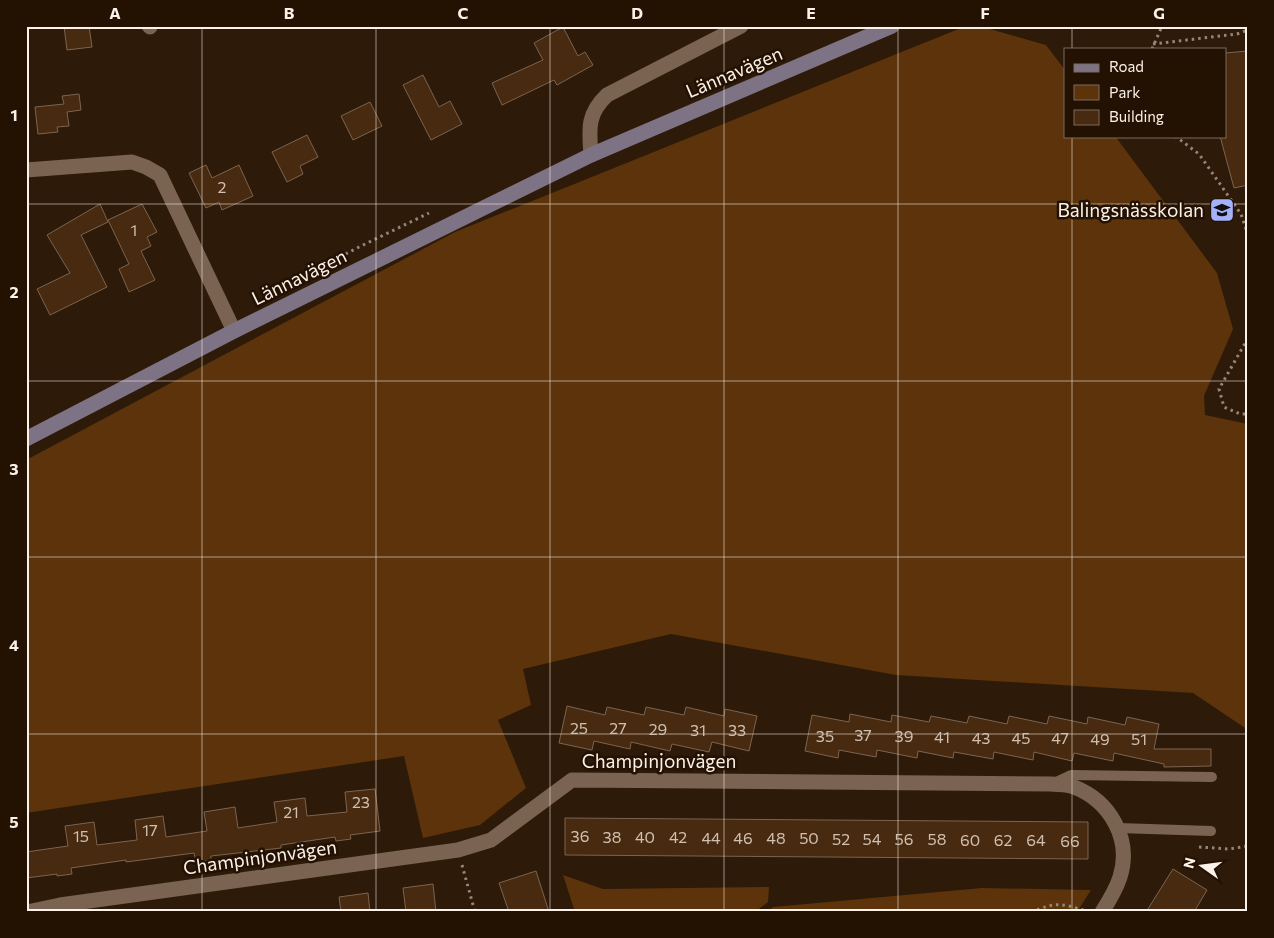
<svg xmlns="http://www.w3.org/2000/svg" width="1274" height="938" font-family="Commissioner,sans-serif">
<rect width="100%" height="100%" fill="#2d1a09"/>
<path fill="#5c330a" d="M 966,26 L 979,26 L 1046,45 L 1065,70 L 1065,136 L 1115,136 L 1217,273 L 1233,329 L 1204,396 L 1205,415 L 1248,424 L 1248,730 L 1193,693 L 896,675 L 671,634 L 523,669 L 531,705 L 498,720 L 526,788 L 480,825 L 423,838 L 404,756 L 26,813 L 26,460 L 455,232 Z
M 563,875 L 603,889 L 769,887 L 768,902 L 755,912 L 575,912 Z
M 982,888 L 1091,890 L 1077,912 L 766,912 L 773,907 Z"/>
<path fill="#472a0f" stroke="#7b6451" d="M 64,26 L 89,26 L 92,47 L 67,50 Z
M 563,27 L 578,56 L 585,52 L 593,65 L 557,85 L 554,80 L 502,105 L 492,83 L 543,60 L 534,43 Z
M 1248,51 L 1248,185 L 1234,188 L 1220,136 L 1225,136 L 1225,53 Z
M 423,75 L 439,107 L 450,101 L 462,124 L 431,140 L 403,85 Z
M 79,94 L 81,110 L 67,112 L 69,126 L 57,127 L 58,132 L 38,134 L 35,107 L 64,104 L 62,96 Z
M 370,102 L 382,126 L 353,140 L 341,116 Z
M 307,135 L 318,157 L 300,166 L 303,174 L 287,182 L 272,152 Z
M 206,165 L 212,178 L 239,165 L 253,196 L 222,210 L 219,202 L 206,208 L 189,173 Z
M 100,204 L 108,222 L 81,235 L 107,287 L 50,315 L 37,289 L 70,273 L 47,235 Z
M 142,204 L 157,232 L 147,237 L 151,246 L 141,251 L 155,280 L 129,292 L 119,269 L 129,264 L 108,220 Z
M 567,706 L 605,715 L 607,707 L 644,715 L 646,707 L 684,715 L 686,707 L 724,716 L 725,709 L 757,716 L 749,751 L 712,742 L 709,752 L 672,744 L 670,751 L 631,742 L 630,749 L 594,741 L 592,750 L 559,743 Z
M 850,714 L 891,722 L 892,715 L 929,722 L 931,716 L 967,723 L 969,716 L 1007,724 L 1009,716 L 1047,724 L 1049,716 L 1087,724 L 1088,717 L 1125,725 L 1127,717 L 1159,724 L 1154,749 L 1211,749 L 1211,766 L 1164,767 L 1164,764 L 1114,753 L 1113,761 L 1074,753 L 1072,761 L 1034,752 L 1033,760 L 994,752 L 993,759 L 954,752 L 953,758 L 918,751 L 917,758 L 877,750 L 876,757 L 839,750 L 838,758 L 805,751 L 812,715 L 849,722 Z
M 375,789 L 380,831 L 350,835 L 351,839 L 336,841 L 335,837 L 281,845 L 281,848 L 211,856 L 211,860 L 196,862 L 194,853 L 126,862 L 126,860 L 71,868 L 72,874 L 57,876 L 57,874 L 26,878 L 26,852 L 68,846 L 65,826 L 94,822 L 97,845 L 137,840 L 135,820 L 163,816 L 166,837 L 207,831 L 204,812 L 235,807 L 238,828 L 277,822 L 274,802 L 305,798 L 307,816 L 347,812 L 345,792 Z
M 565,818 L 1088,822 L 1088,859 L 565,855 Z
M 1173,869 L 1207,890 L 1194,912 L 1146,912 Z
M 536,871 L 549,912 L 509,912 L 499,883 Z
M 433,884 L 436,912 L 406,912 L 403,888 Z
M 368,893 L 370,912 L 341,912 L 339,897 Z"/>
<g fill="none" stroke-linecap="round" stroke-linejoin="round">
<path stroke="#958679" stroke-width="3" stroke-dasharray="2.5 4" stroke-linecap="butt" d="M 1153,44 L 1237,34 L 1248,30
M 1152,49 L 1162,26
M 1175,136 L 1199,154 L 1241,214 L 1248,235
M 311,272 L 359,247 L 429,213
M 1248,338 L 1219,389 L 1224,407 L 1240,414 L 1248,414
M 1199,847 L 1229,849 L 1248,846
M 462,865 L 475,912
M 1031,912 C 1057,902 1060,903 1086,911"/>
<path stroke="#7a6350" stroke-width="10" d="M 1054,783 L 1071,775 L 1212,777
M 1118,828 L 1211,831"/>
<path stroke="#7a6350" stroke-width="15" d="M 149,26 L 150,27
M 591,155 C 589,129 587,114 607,95 L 741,26
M 26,170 L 132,162 L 146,167 L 160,175 L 234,331
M 27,912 L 60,905 L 458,850 L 491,840 L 572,780 L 1051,784 C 1058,785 1067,784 1074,787 C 1110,801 1132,839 1120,877 C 1116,890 1109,901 1102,912"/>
<path stroke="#7e7384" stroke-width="15" d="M 26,439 L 234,331 L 591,155 L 892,26"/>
</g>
<path fill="none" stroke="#fdf2e9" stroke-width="1" stroke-opacity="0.55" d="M 202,26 L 202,912M 376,26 L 376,912M 550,26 L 550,912M 724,26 L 724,912M 898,26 L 898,912M 1072,26 L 1072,49M 1072,136 L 1072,912M 26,204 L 1248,204M 26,381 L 1248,381M 26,557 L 1248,557M 26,734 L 1248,734"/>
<defs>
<symbol id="school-square" viewBox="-11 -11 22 22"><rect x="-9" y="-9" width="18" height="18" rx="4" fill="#a4b2fc" stroke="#231102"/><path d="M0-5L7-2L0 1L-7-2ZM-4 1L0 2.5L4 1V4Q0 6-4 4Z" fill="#111"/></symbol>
</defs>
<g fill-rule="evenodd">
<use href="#school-square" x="1208" y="196" width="28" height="28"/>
</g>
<g text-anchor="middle" stroke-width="5" stroke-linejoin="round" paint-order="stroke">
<g font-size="16" fill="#d0c0b2">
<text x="222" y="193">2</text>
<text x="134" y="236">1</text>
<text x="579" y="734">25</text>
<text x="618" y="734">27</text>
<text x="658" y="735">29</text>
<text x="698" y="736">31</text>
<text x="737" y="736">33</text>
<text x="863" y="741">37</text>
<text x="825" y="742">35</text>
<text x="904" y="742">39</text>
<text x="942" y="743">41</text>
<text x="981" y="744">43</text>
<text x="1021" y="744">45</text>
<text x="1060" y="744">47</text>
<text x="1100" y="745">49</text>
<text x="1139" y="745">51</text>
<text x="361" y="808">23</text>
<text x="291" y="818">21</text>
<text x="150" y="836">17</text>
<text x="81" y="842">15</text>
<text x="580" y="842">36</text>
<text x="612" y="843">38</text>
<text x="645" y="843">40</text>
<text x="678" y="843">42</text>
<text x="711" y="844">44</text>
<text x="743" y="844">46</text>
<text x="776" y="844">48</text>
<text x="809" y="844">50</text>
<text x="841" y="845">52</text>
<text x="872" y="845">54</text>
<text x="904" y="845">56</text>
<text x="937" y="845">58</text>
<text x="970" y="846">60</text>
<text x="1003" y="846">62</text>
<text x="1036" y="846">64</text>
<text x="1070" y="847">66</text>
</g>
<g font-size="19" fill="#fdf2e9" stroke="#231102">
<text transform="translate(734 72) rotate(-23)" y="7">Lännavägen</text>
<text transform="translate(299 277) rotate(-26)" y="7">Lännavägen</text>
<text x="659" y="768">Champinjonvägen</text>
<text transform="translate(260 857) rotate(-8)" y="7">Champinjonvägen</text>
</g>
<g font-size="19" fill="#fdf2e9" stroke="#231102" text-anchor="end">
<text x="1204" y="217">Balingsnässkolan</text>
</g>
</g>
<rect width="1274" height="938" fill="none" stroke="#231102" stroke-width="55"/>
<rect x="1064" y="48" width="162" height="90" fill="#231102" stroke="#7a6b5e"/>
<rect x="1074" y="64" width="25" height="8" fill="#7e7384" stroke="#7a6b5e"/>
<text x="1109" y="72" font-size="15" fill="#fdf2e9">Road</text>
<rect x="1074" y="85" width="25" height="15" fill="#5c330a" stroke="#7a6b5e"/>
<text x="1109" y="98" font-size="15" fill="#fdf2e9">Park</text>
<rect x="1074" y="110" width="25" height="15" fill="#472a0f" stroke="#7a6b5e"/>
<text x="1109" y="122" font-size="15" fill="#fdf2e9">Building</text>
<g transform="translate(1202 866) rotate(284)" stroke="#231102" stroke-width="4" paint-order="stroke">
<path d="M0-4L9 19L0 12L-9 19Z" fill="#fdf2e9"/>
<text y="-8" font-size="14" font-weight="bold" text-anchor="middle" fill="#fdf2e9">N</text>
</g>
<rect x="28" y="28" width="1218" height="882" fill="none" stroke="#fdf2e9" stroke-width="2"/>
<g font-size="16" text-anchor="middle" font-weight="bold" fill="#fdf2e9">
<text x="115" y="19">A</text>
<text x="289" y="19">B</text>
<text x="463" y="19">C</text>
<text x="637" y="19">D</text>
<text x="811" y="19">E</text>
<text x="985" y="19">F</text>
<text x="1159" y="19">G</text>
<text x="14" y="121">1</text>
<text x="14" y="298">2</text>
<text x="14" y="475">3</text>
<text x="14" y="651">4</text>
<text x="14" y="828">5</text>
</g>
</svg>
